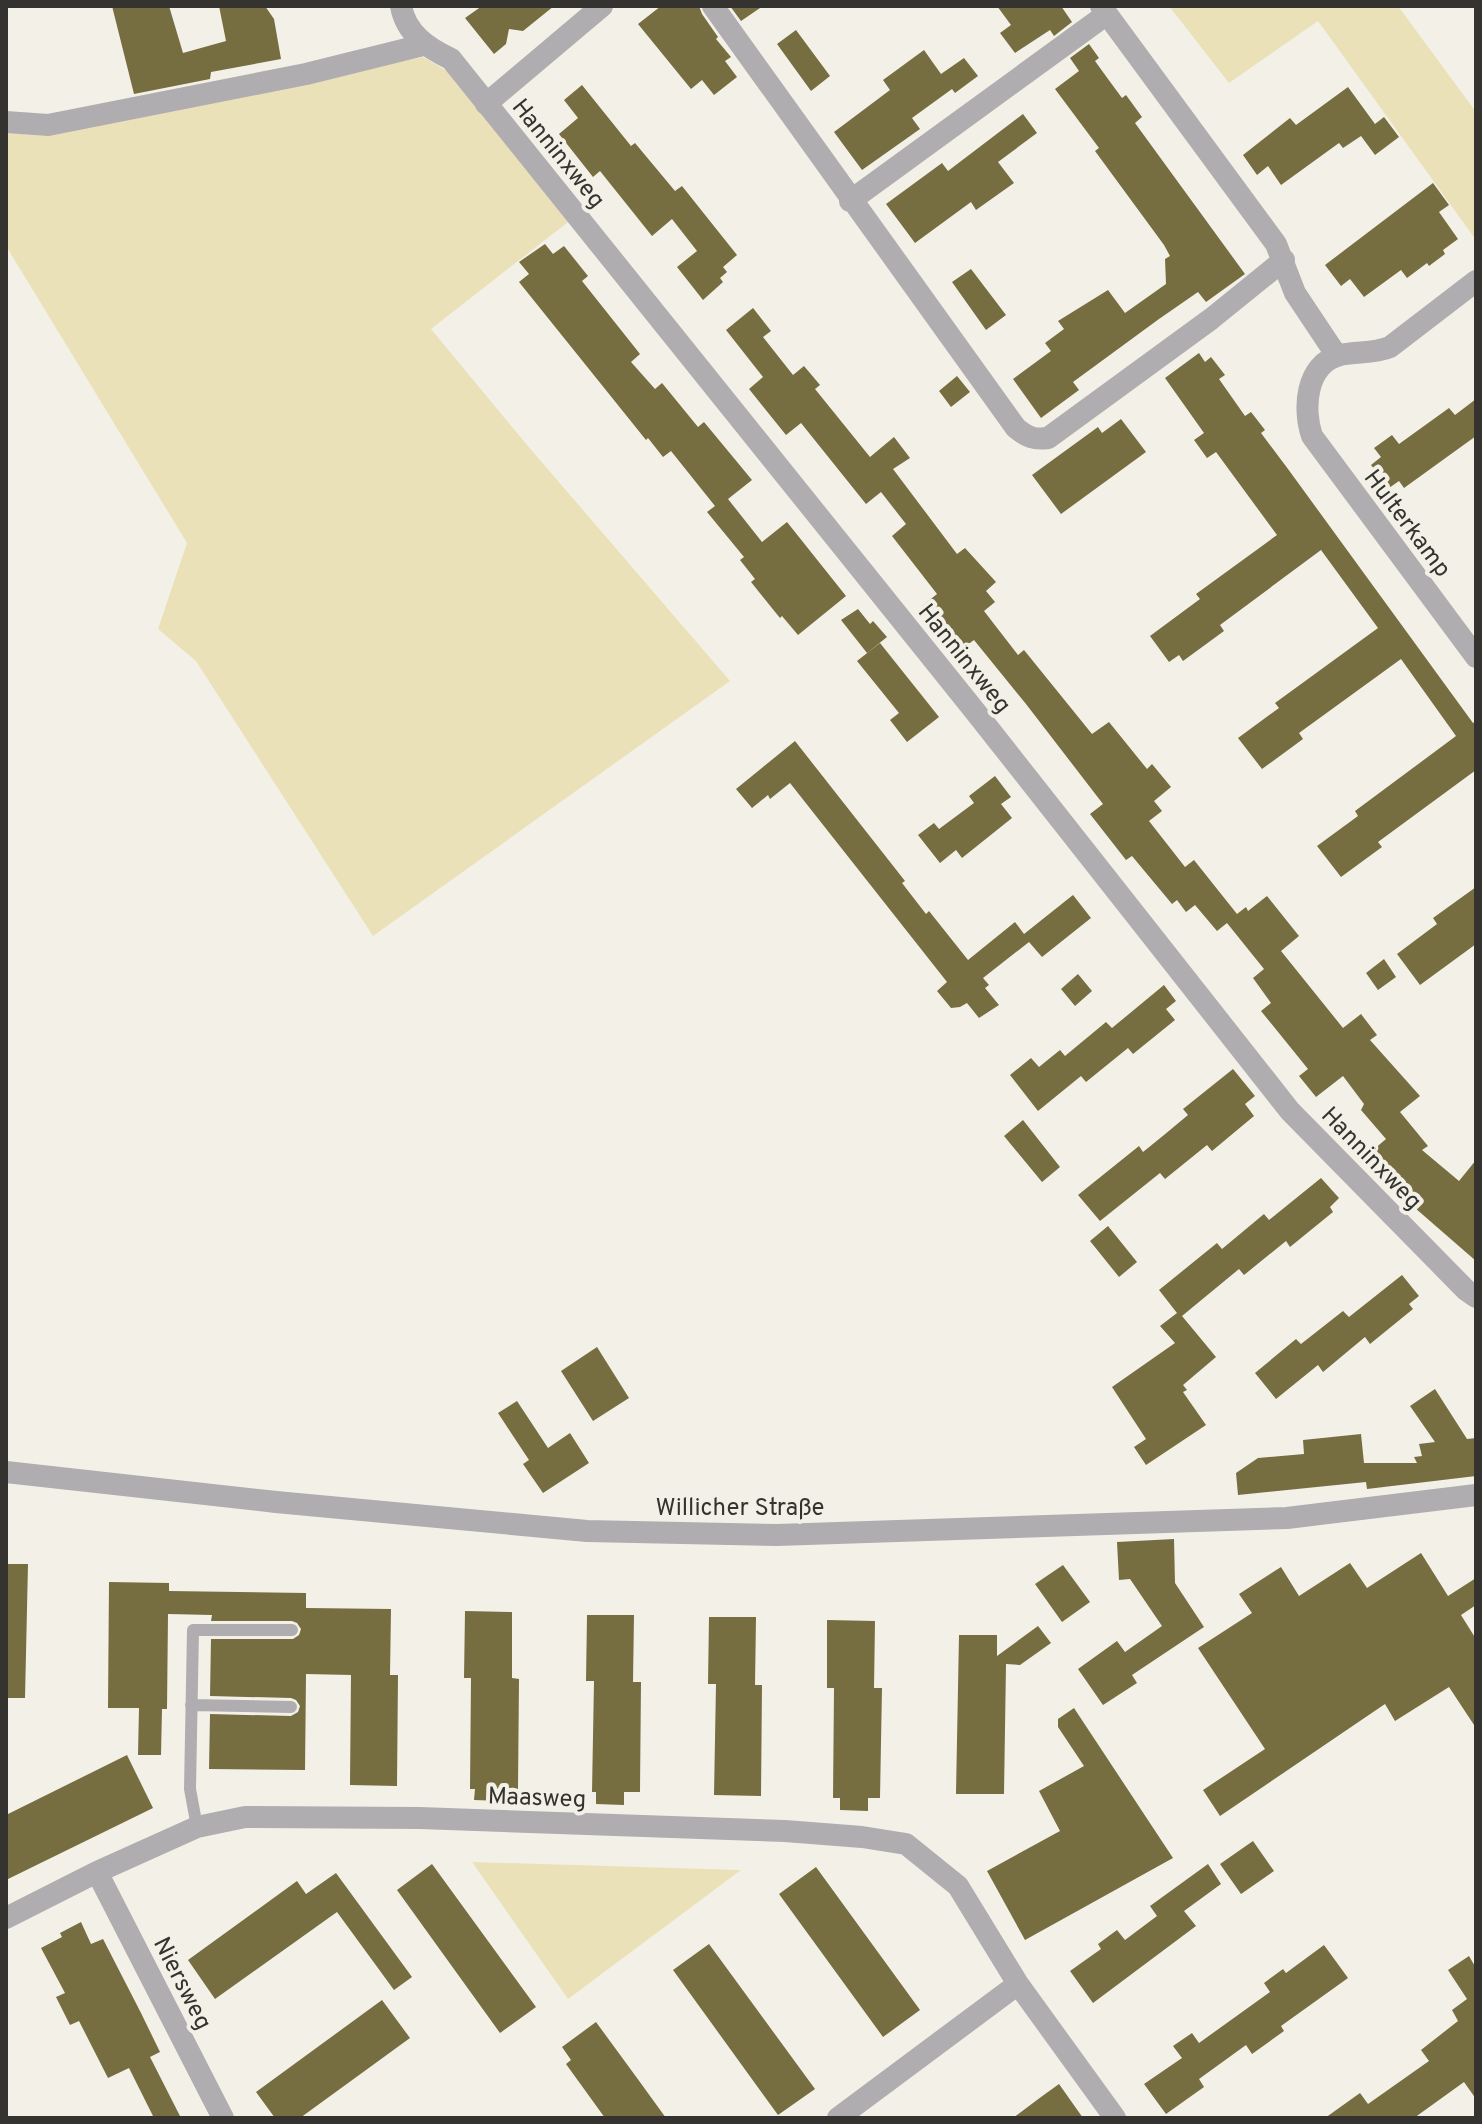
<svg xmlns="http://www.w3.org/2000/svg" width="1482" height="2124" font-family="Overpass,sans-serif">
<rect width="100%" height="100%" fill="#f3f1e7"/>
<path fill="#eae1b8" d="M 1169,6 L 1398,6 L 1476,112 L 1476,240 L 1318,21 L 1229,83 Z
M 423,57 L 447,71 L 568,222 L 431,329 L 527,445 L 730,681 L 373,936 L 196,661 L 158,629 L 187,543 L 6,246 L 6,133 L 47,136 Z
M 472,1862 L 741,1870 L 568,1999 Z"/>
<path fill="#766d41" d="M 112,6 L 169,6 L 183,53 L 226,41 L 219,6 L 265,6 L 274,19 L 281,59 L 211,72 L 210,79 L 134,94 Z
M 482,6 L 554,6 L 523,31 L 509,29 L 506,44 L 494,54 L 465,18 Z
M 661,6 L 699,6 L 702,14 L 718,37 L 716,39 L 731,57 L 725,61 L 737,77 L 714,95 L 702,80 L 691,89 L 638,24 Z
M 730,6 L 763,6 L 741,21 Z
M 997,6 L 1061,6 L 1072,22 L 1054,36 L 1050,30 L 1015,53 L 1000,33 L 1011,25 Z
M 796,30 L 830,76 L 811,91 L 777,44 Z
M 1089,44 L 1099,58 L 1095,61 L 1108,79 L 1122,98 L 1126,95 L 1142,117 L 1135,123 L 1245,274 L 1206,302 L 1198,292 L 1159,319 L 1073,382 L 1079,390 L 1041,418 L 1013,379 L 1051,351 L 1045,343 L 1064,329 L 1058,321 L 1108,290 L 1125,313 L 1166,284 L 1165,259 L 1170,256 L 1164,245 L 1095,151 L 1099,148 L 1055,89 L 1079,71 L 1070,58 Z
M 924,50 L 941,74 L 964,58 L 978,76 L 955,93 L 952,89 L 912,118 L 920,129 L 862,170 L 834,132 L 890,90 L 883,80 Z
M 582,85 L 631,146 L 635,143 L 675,191 L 682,186 L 737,255 L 723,267 L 727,272 L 720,278 L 723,282 L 703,300 L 677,267 L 697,251 L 672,219 L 652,236 L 600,171 L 593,177 L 559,134 L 578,118 L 564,100 Z
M 1348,87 L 1375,124 L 1384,117 L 1399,137 L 1375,155 L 1361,136 L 1343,148 L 1339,143 L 1281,185 L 1268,166 L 1257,175 L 1243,155 L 1290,118 L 1296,125 Z
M 1023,114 L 1037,133 L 998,162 L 1014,183 L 976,210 L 971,202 L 915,243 L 886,204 L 942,163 L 948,171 Z
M 1433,183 L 1449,205 L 1439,212 L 1458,239 L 1443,250 L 1445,254 L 1429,266 L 1427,263 L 1407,278 L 1401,270 L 1364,297 L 1350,279 L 1341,286 L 1325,265 Z
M 545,244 L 553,254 L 564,246 L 588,276 L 582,281 L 640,354 L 631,362 L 655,389 L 662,383 L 698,427 L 704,422 L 752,480 L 728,499 L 762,542 L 787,522 L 846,596 L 798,635 L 782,616 L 780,618 L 751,582 L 755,579 L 740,560 L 744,557 L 707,512 L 715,506 L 671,451 L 663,457 L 648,438 L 646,440 L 519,282 L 529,274 L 519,262 Z
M 971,269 L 1006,315 L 986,330 L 952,282 Z
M 753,308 L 771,331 L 763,337 L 793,375 L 804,366 L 820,385 L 815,389 L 870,457 L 894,437 L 910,458 L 893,469 L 957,554 L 965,548 L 996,582 L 986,591 L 995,602 L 984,611 L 1018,655 L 1024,650 L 1092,734 L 1109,722 L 1147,769 L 1152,764 L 1171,787 L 1154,801 L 1162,811 L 1149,821 L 1185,867 L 1194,860 L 1237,914 L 1246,907 L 1248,911 L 1267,896 L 1299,936 L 1281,951 L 1343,1028 L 1361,1014 L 1377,1035 L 1370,1040 L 1420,1096 L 1400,1112 L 1428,1146 L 1422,1150 L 1459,1181 L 1476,1160 L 1476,1261 L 1407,1201 L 1411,1196 L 1373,1150 L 1386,1139 L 1361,1110 L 1364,1104 L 1343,1076 L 1316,1097 L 1299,1076 L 1308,1069 L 1261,1011 L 1271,1003 L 1253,978 L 1264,969 L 1227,923 L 1217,931 L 1195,905 L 1186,912 L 1177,900 L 1172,904 L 1132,856 L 1126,860 L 1090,814 L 1103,804 L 1026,704 L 974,640 L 959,651 L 922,606 L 937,594 L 892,536 L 906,524 L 881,492 L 866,504 L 801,423 L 786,435 L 749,389 L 763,377 L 726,330 Z
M 1199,353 L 1205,362 L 1211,357 L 1225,375 L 1219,379 L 1245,416 L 1251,412 L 1265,430 L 1261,433 L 1288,469 L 1473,723 L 1476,721 L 1476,770 L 1378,842 L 1382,847 L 1341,877 L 1317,846 L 1358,816 L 1355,811 L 1456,736 L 1401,659 L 1299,733 L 1303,739 L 1262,769 L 1238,738 L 1279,708 L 1275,703 L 1378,628 L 1321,550 L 1220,625 L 1224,631 L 1183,661 L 1179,655 L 1169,662 L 1150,636 L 1200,599 L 1196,594 L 1277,535 L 1216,452 L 1207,458 L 1194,440 L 1204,433 L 1165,378 Z
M 957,376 L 970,392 L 951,407 L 939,391 Z
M 1476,399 L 1476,436 L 1404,488 L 1399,481 L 1389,488 L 1371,465 L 1381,457 L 1374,448 L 1392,435 L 1399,444 L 1449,408 L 1455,415 Z
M 1121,419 L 1146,452 L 1061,514 L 1032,475 L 1098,427 L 1102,433 Z
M 858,609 L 870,624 L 873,621 L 887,637 L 867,653 L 841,620 Z
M 880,643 L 939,717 L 907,742 L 890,720 L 899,713 L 857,661 Z
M 795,741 L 905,881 L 902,883 L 926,914 L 929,911 L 968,960 L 1015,922 L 1024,934 L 1073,895 L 1091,918 L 1042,957 L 1029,942 L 983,978 L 989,985 L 985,988 L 999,1005 L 979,1018 L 967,1003 L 960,1007 L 951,1008 L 937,991 L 947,982 L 790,783 L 770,799 L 768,795 L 752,808 L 736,789 Z
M 995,776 L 1011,797 L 1001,804 L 1012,818 L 962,858 L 956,850 L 940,863 L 918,835 L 934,823 L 939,829 L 974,803 L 969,796 Z
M 1476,887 L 1476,944 L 1420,985 L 1397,954 L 1437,924 L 1433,918 Z
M 1384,959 L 1396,977 L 1378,990 L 1366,973 Z
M 1078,974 L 1092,991 L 1075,1006 L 1061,989 Z
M 1164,985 L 1176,1001 L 1166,1009 L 1175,1020 L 1133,1054 L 1128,1048 L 1086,1082 L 1081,1076 L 1038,1111 L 1010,1075 L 1031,1058 L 1039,1067 L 1060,1050 L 1065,1056 L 1106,1022 L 1112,1028 Z
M 1233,1069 L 1255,1096 L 1245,1104 L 1254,1116 L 1212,1151 L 1207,1145 L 1165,1179 L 1160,1173 L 1100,1221 L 1078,1195 L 1139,1146 L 1143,1152 L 1164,1135 L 1188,1115 L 1183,1109 Z
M 1023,1120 L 1060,1167 L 1042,1182 L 1004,1136 Z
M 1321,1178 L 1339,1198 L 1330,1207 L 1333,1212 L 1290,1247 L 1286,1241 L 1244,1275 L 1239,1269 L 1182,1316 L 1216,1357 L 1183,1385 L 1187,1390 L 1183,1392 L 1206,1425 L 1146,1465 L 1134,1447 L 1146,1439 L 1112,1387 L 1175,1343 L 1160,1326 L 1177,1313 L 1159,1290 L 1217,1243 L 1222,1249 L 1264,1214 L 1269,1220 Z
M 1108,1226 L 1137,1262 L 1119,1277 L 1090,1241 Z
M 1402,1275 L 1419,1296 L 1409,1304 L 1413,1309 L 1370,1344 L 1365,1337 L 1323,1372 L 1318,1365 L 1276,1399 L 1255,1373 L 1296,1339 L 1301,1344 L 1343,1311 L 1349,1317 Z
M 597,1347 L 629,1398 L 593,1421 L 561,1371 Z
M 1435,1389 L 1467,1439 L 1476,1438 L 1476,1476 L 1367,1489 L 1366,1482 L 1238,1495 L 1236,1473 L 1258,1458 L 1304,1454 L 1303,1440 L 1361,1434 L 1364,1463 L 1417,1463 L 1414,1457 L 1422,1456 L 1419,1444 L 1435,1442 L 1410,1406 Z
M 517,1401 L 548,1448 L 570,1433 L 589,1463 L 543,1493 L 523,1464 L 529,1460 L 498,1413 Z
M 1174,1539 L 1175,1583 L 1204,1627 L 1132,1675 L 1137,1683 L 1103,1705 L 1078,1669 L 1117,1641 L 1125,1652 L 1162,1626 L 1130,1579 L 1119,1580 L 1117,1542 Z
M 1421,1553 L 1448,1596 L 1476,1578 L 1476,1605 L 1461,1615 L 1476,1639 L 1476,1728 L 1449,1687 L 1395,1721 L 1385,1704 L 1220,1816 L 1203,1790 L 1265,1749 L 1198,1648 L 1252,1613 L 1239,1594 L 1281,1567 L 1299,1596 L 1350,1563 L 1367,1588 Z
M 6,1564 L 28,1564 L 25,1698 L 6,1698 Z
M 1063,1565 L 1090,1602 L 1062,1622 L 1035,1584 Z
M 109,1582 L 169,1583 L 169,1591 L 306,1593 L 306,1608 L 391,1609 L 390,1675 L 398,1675 L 397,1786 L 350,1785 L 351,1675 L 306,1674 L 305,1770 L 209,1769 L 210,1714 L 291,1716 L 298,1712 L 300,1706 L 296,1700 L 291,1698 L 210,1696 L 211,1639 L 293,1639 L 299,1635 L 301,1629 L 297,1623 L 292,1621 L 211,1621 L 212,1615 L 168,1614 L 167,1709 L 162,1709 L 161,1755 L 138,1755 L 139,1708 L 108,1708 Z
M 465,1611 L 512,1612 L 512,1678 L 519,1679 L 518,1789 L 502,1789 L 502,1801 L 474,1800 L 475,1789 L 470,1789 L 471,1678 L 464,1678 Z
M 587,1615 L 634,1615 L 633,1682 L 641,1682 L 640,1792 L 624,1792 L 624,1805 L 596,1804 L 596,1792 L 592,1792 L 594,1681 L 586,1681 Z
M 709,1617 L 756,1617 L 755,1685 L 762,1685 L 761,1796 L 714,1795 L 716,1684 L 708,1684 Z
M 827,1620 L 875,1621 L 874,1688 L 882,1688 L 880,1798 L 868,1798 L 868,1811 L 840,1810 L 840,1798 L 833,1798 L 834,1688 L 827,1688 Z
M 1038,1626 L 1051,1643 L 1020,1665 L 1006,1664 L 1004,1794 L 956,1794 L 959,1635 L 997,1635 L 997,1656 Z
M 1074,1708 L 1173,1858 L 1025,1940 L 987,1871 L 1060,1831 L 1039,1791 L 1084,1766 L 1058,1727 L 1058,1719 Z
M 127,1755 L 153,1808 L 6,1880 L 6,1815 Z
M 1253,1841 L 1274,1871 L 1241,1894 L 1220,1864 Z
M 432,1864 L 536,2007 L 500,2033 L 397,1890 Z
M 1208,1864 L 1221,1884 L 1184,1911 L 1196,1926 L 1093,2003 L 1070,1971 L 1101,1949 L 1098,1944 L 1117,1930 L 1125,1940 L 1157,1916 L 1150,1906 Z
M 816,1867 L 920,2010 L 883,2037 L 779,1894 Z
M 336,1873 L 412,1977 L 394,1990 L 337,1912 L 215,1999 L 188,1960 L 297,1881 L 306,1894 Z
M 81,1922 L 91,1944 L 103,1939 L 141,2013 L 160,2052 L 150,2057 L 181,2118 L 154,2118 L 129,2068 L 108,2078 L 79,2021 L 70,2025 L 56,1997 L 65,1993 L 41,1948 L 62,1937 L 60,1933 Z
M 709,1944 L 815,2089 L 778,2115 L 673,1970 Z
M 1324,1945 L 1348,1978 L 1281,2026 L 1284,2031 L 1252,2054 L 1246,2045 L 1199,2079 L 1204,2087 L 1166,2114 L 1144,2084 L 1182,2058 L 1173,2046 L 1192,2033 L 1199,2043 L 1270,1992 L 1264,1983 L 1283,1969 L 1286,1973 Z
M 1469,1956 L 1476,1968 L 1476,2099 L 1464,2082 L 1414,2118 L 1325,2118 L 1360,2093 L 1368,2104 L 1429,2061 L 1421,2050 L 1458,2021 L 1452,2010 L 1467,1999 L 1448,1970 Z
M 382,2000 L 410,2038 L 300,2118 L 275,2118 L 256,2092 Z
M 596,2022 L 637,2078 L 666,2118 L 605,2118 L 566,2064 L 571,2060 L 562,2047 Z
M 1059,2084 L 1083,2118 L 1013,2118 L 1041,2097 Z"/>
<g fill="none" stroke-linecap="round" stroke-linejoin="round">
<path stroke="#b0adb0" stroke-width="12" d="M 191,1705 L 291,1707
M 197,1827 L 190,1789 L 193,1630 L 292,1630"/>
<path stroke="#b0adb0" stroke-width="22" d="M 401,6 C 406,34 428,48 451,59 L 974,710 L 1290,1111 L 1466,1290 L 1476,1297
M 713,6 L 1016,428 C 1027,437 1034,440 1048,438 L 1211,319 L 1284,260
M 1101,6 L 1276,244 L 1295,293 L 1337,356
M 486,104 L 602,6
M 6,122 L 48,125 L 306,74 L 423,45
M 850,201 L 1107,14
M 1476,281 L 1390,347 C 1373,354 1357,351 1340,355 C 1305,364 1303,410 1312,436 L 1476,657
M 97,1872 L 223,2118
M 6,1918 L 97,1872 L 197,1827 L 245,1817 L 420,1818 L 785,1831 L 862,1837 L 906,1844 L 958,1886 L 1018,1984 L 1115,2118
M 838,2118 L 1018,1984"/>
<path stroke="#b0adb0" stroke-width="22" d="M 6,1472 L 276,1502 L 587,1531 L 777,1535 L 1287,1518 L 1476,1495"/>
</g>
<g text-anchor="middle" stroke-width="8" stroke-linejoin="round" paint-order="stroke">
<g font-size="24" fill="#34332f" stroke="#f3f1e7">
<text transform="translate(559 153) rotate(51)" y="8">Hanninxweg</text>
<text transform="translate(1408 523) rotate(53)" y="8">Hulterkamp</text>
<text transform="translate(965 658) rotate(51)" y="8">Hanninxweg</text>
<text transform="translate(1372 1158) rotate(46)" y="8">Hanninxweg</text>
<text x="740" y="1515">Willicher Straße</text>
<text transform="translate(537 1797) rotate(2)" y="8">Maasweg</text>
<text transform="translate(183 1983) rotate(63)" y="8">Niersweg</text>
</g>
</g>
<rect width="1482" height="2124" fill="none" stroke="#34332f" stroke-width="16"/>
</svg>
